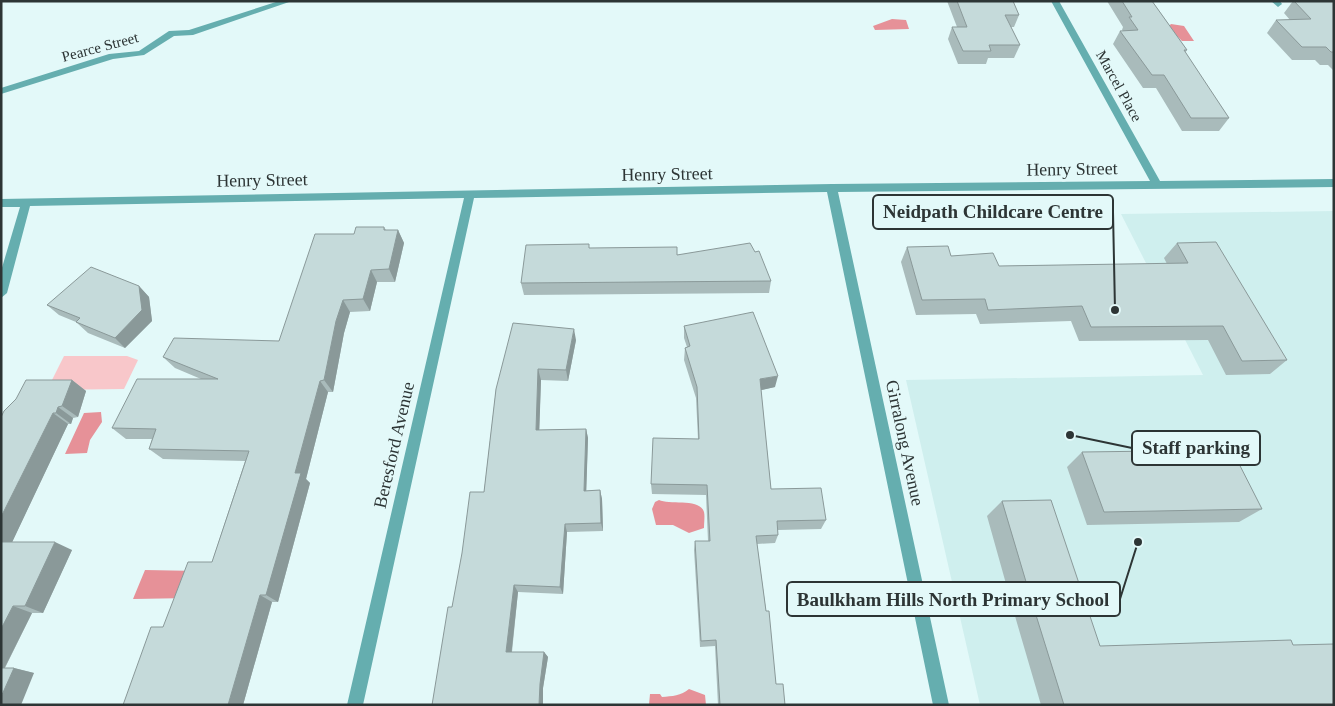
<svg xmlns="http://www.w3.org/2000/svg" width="1335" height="706" font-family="'Times New Roman',serif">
<rect width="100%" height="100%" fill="#e3f9f9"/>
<path fill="#cfefee" d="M 1334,211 L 1334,705 L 980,705 L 906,380 L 1203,375 L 1121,214 Z"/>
<path fill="#f8c7ca" d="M 64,356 L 127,356 L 138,360 L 124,389 L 47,390 Z"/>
<path fill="#e69198" d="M 892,19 L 906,20 L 909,29 L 875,30 L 873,26 Z
M 1171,24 L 1184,26 L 1194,41 L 1182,41 L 1170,29 L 1169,26 Z
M 101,412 L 102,422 L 90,440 L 87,453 L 65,454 L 84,413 Z
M 659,500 C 669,505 700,498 704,512 C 705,516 704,523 704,528 L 689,533 L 673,525 L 656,525 L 652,509 L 655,502 Z
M 145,570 L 199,571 L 190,598 L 133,599 Z
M 689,689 L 705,695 L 706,705 L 649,705 L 650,694 L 660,694 L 662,697 C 672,696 681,696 689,689 Z"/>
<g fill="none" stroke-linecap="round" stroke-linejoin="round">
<path fill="#65aeaf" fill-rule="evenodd" d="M 279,1 L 292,1 L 193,35 L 174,36 L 144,55 L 113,59 L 1,94 L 1,88 L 109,54 L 139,51 L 169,31 L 189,30 Z
M 1051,1 L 1059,1 L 1160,181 L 1334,179 L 1334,187 L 838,192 L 949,705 L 933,705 L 827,192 L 474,198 L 363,705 L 347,705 L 464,198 L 30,206 L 7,293 L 1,298 L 1,271 L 20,207 L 1,207 L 1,199 L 832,184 L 1150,181 Z
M 1271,1 L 1280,1 L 1282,4 L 1278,7 Z"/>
</g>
<path fill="#a9bbbb" d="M 947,1 L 1013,1 L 1019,15 L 1014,27 L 1011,27 L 1020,45 L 1014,58 L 988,58 L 986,64 L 958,64 L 948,39 L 952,27 L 957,27 Z
M 1107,1 L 1152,1 L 1187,50 L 1185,53 L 1229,118 L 1219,131 L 1182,131 L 1156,88 L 1143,88 L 1113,44 L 1120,31 L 1123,31 L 1122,30 L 1123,27 Z
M 1293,1 L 1334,1 L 1334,71 L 1328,65 L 1320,65 L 1315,60 L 1292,60 L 1267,33 L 1276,20 L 1290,20 L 1284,13 Z
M 384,227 L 386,230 L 398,230 L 404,243 L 395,282 L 377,282 L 370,311 L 350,312 L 344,333 L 333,392 L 328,392 L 306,479 L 310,483 L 278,602 L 272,602 L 243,705 L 123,705 L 163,627 L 212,562 L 245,461 L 163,459 L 149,449 L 152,439 L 126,439 L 112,428 L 201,379 L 175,368 L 163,357 L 279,341 L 354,234 Z
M 1177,243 L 1287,360 L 1270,374 L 1226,375 L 1208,340 L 1079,341 L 1071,321 L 980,324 L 976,314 L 916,315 L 901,262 L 907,247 L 951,256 L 999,266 L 1167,264 L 1164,258 Z
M 590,248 L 677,255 L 755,252 L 771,281 L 769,293 L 524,295 L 521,283 Z
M 139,286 L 149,297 L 152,321 L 125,348 L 88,333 L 76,322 L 59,315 L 47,305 Z
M 684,326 L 775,387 L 761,390 L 771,489 L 826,520 L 821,529 L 778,530 L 778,535 L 775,543 L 757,544 L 776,684 L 785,705 L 718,705 L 715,646 L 700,647 L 694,550 L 695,541 L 708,541 L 706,495 L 652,494 L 651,484 L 698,439 L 696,398 L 684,360 L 685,348 L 687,347 L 684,338 Z
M 576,340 L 568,381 L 541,380 L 539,430 L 586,429 L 588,438 L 586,491 L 600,490 L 602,499 L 603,531 L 567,532 L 563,594 L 518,592 L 512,652 L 544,652 L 548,657 L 543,688 L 543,705 L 432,705 L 452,607 L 484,492 L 496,389 Z
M 72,380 L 86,391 L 78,417 L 73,418 L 71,424 L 68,424 L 12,542 L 72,550 L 43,613 L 32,613 L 5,668 L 14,668 L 34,673 L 1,705 L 1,417 Z
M 1082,452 L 1262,509 L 1239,522 L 1087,525 L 1067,467 Z
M 1002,501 L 1100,646 L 1293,645 L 1334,705 L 1041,705 L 1017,623 L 987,516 Z"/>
<path fill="#8a9999" d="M 398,230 L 404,243 L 395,282 L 389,269 Z
M 371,270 L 377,282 L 370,311 L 363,299 Z
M 139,286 L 149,297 L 152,321 L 125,348 L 115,338 Z
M 343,300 L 350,312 L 344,333 L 333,392 L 324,380 L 336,321 Z
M 574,329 L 576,340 L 568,381 L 566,370 Z
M 538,369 L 541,380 L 539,440 L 536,430 Z
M 778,376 L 775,387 L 757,391 L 760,379 Z
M 72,380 L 86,391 L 78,417 L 62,406 Z
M 320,381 L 328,392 L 306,479 L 310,483 L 278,602 L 266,595 L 295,473 Z
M 58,407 L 73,418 L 71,424 L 56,413 Z
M 53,413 L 68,424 L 8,551 L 1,548 L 1,517 Z
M 586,429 L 588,438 L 586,500 L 584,491 Z
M 600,490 L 602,499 L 603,531 L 601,523 Z
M 565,524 L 567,532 L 563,594 L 560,587 Z
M 55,542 L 72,550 L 43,613 L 25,606 Z
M 514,585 L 518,592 L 511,657 L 506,652 Z
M 260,595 L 272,602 L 243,705 L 228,705 Z
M 13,606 L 32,613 L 2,673 L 1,673 L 1,629 Z
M 544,652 L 548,657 L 543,688 L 543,705 L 539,705 L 540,684 Z
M 14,668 L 34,673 L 21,705 L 1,705 L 1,697 Z"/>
<path fill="#c5dada" stroke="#8a9999" d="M 957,1 L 1013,1 L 1019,15 L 1005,15 L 1020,45 L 989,45 L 991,51 L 963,51 L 952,27 L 967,27 Z
M 1122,1 L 1152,1 L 1187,50 L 1184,50 L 1229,118 L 1191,118 L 1164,75 L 1152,75 L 1120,31 L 1138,30 L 1129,17 L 1132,17 Z
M 1294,1 L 1334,1 L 1334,52 L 1331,52 L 1326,47 L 1302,47 L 1276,20 L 1311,19 Z
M 356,227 L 384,227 L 384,230 L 398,230 L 389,269 L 371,270 L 363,299 L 343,300 L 336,321 L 324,380 L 320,381 L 295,473 L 301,473 L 266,595 L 260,595 L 228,705 L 123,705 L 151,627 L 163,627 L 188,562 L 212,562 L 249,451 L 149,449 L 156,429 L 112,428 L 137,379 L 218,379 L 163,357 L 174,338 L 279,341 L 315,234 L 354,234 Z
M 1216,242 L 1287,360 L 1242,361 L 1223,326 L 1091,327 L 1082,306 L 988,310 L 985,299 L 922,300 L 907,247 L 948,246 L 951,256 L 993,253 L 999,266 L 1188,263 L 1177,243 Z
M 750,243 L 755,252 L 759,251 L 771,281 L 521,283 L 526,245 L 589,244 L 589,248 L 677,247 L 677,255 Z
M 91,267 L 139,286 L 142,310 L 115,338 L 76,322 L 80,318 L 47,305 Z
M 753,312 L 778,376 L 760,379 L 771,489 L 821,488 L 826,520 L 777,521 L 778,535 L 756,536 L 766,611 L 769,611 L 776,684 L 783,684 L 785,705 L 720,705 L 716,640 L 701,641 L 695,541 L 710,541 L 707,485 L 651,484 L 653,438 L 699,439 L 697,387 L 685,348 L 690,346 L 684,326 Z
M 513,323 L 574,329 L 566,370 L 538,369 L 536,430 L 586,429 L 584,491 L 600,490 L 601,523 L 565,524 L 560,587 L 514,585 L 506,652 L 544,652 L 540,684 L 539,705 L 432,705 L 448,607 L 452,607 L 462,553 L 470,492 L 484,492 L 496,389 Z
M 26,380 L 72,380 L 62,406 L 58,407 L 56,413 L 53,413 L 1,517 L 1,417 L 4,411 L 16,399 Z
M 1232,450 L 1262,509 L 1104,512 L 1082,452 Z
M 1051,500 L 1100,646 L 1291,640 L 1293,645 L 1334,644 L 1334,705 L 1064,705 L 1035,612 L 1002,501 Z
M 1,542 L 55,542 L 25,606 L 13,606 L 1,629 Z
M 1,668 L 14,668 L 1,697 Z"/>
<g text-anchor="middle" stroke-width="5" stroke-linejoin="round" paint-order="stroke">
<g font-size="15" fill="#2d3535" stroke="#e3f9f9">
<text transform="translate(100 47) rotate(-15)" y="5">Pearce Street</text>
<text transform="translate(1119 86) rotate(61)" y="5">Marcel Place</text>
</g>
<g font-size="18" fill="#2d3535" stroke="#e3f9f9">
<text transform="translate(1072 169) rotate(-1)" y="6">Henry Street</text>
<text transform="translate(667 174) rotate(-1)" y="6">Henry Street</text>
<text transform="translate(262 180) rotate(-1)" y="6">Henry Street</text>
<text transform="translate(905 443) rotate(78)" y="6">Girralong Avenue</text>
<text transform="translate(394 445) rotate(-77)" y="6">Beresford Avenue</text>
</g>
</g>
<path fill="none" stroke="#2d3535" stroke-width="2" d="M1115 310L1113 212M1070 435L1132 448M1138 542L1120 599"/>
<g fill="#2d3535" stroke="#e3f9f9" stroke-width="2">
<circle cx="1115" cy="310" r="5"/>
<circle cx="1070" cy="435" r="5"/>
<circle cx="1138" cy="542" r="5"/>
</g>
<g fill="#e3f9f9" stroke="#2d3535" stroke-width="2">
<rect x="873" y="195" width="240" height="34" rx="5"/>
<rect x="1132" y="431" width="128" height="34" rx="5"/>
<rect x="787" y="582" width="333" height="34" rx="5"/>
</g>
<g font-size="19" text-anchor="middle" font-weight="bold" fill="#2d3535">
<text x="993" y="218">Neidpath Childcare Centre</text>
<text x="1196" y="454">Staff parking</text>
<text x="953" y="606">Baulkham Hills North Primary School</text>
</g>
<rect width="1335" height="706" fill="none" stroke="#2d3535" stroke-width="5"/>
</svg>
